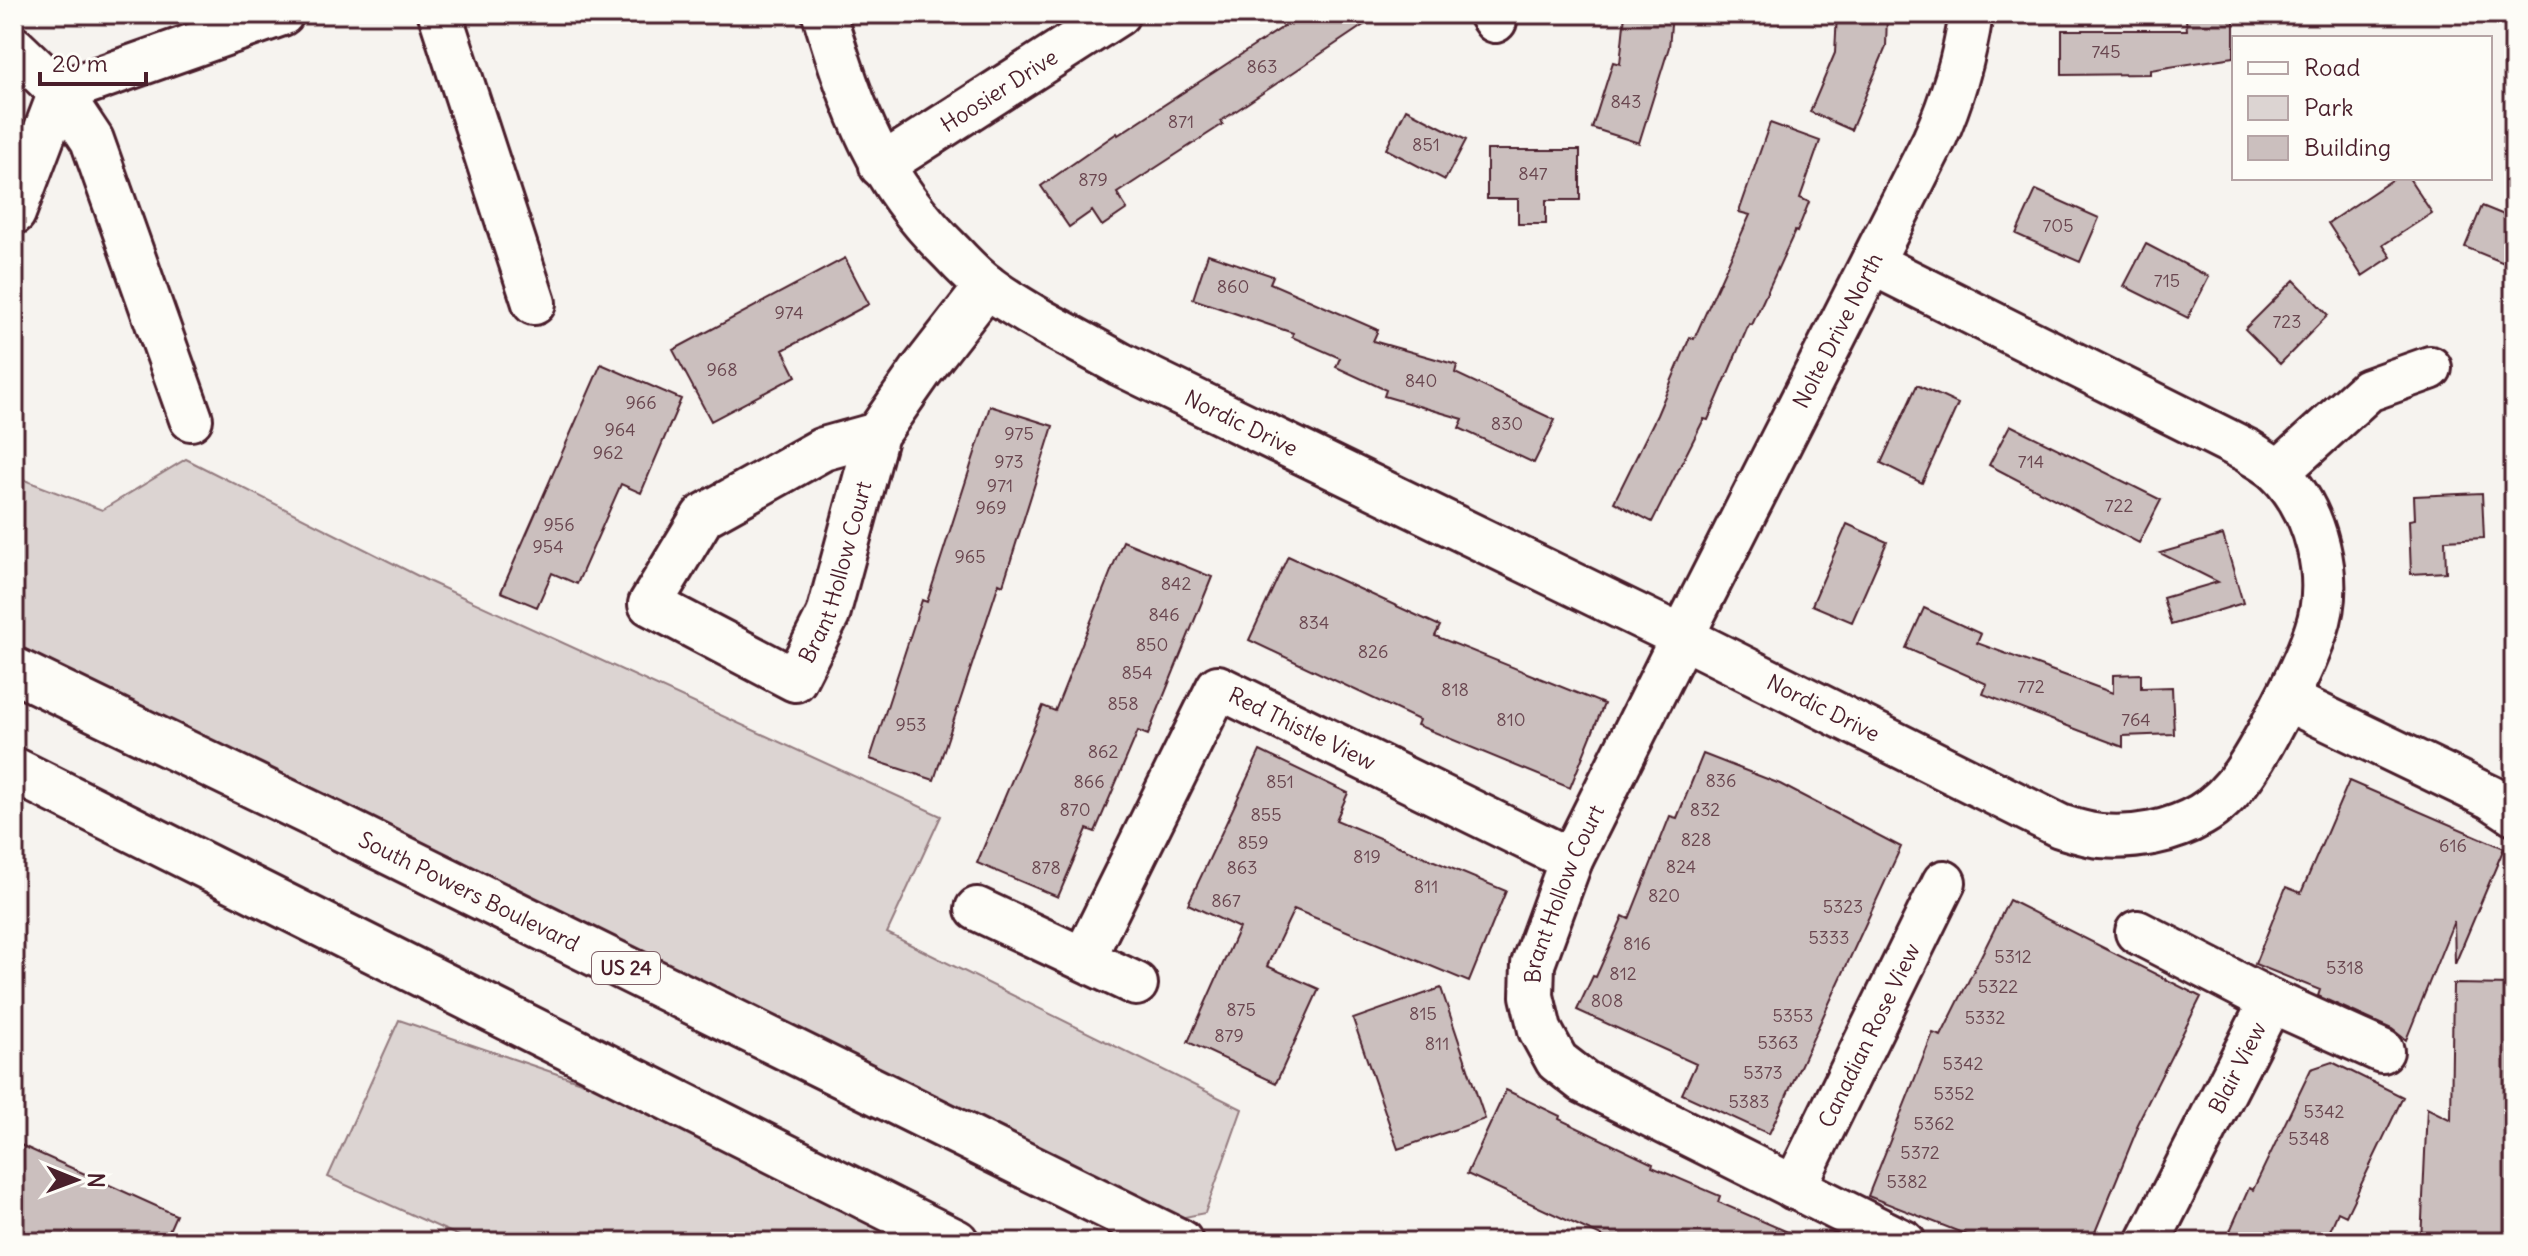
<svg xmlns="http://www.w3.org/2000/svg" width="2528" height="1256" font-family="Delius,sans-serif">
<rect width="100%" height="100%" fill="#f6f3ef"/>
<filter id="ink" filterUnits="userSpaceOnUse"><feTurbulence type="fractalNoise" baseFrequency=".0125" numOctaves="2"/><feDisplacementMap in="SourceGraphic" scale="16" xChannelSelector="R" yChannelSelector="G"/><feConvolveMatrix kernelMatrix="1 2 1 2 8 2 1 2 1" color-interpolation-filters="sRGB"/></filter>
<g filter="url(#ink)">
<path fill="#dcd4d2" stroke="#937a7e" stroke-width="2" d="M 186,459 L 430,582 L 941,816 L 887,933 L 1242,1109 L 1205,1213 L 1145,1225 L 14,673 L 14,476 L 102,510 Z
M 399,1020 L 754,1141 L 956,1242 L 472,1242 L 328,1177 Z"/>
<path fill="#cbbfbe" stroke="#4a1f2b" stroke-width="2" d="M 1303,14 L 1380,14 L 1221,121 L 1223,124 L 1117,193 L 1127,209 L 1102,226 L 1092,211 L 1069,227 L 1041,186 L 1117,133 L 1118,135 Z
M 1625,14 L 1672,14 L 1669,47 L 1639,143 L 1592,128 L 1613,62 L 1620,64 Z
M 1837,14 L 1887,14 L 1886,47 L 1851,130 L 1810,112 L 1835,53 Z
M 2222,14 L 2234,14 L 2234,57 L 2150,70 L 2150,74 L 2062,75 L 2062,30 L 2187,30 L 2186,19 Z
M 1406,109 L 1466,140 L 1445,180 L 1386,149 Z
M 1770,123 L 1820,141 L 1800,198 L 1809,202 L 1797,232 L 1795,231 L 1752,325 L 1749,324 L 1708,420 L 1704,419 L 1652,522 L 1614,502 L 1657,415 L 1690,337 L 1694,339 L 1750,215 L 1739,212 Z
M 1487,150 L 1580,150 L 1580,200 L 1546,200 L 1546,224 L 1518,224 L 1518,199 L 1487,199 Z
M 2395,178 L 2409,178 L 2432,213 L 2383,245 L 2391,257 L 2362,276 L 2328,223 Z
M 2036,190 L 2099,218 L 2080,262 L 2016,234 Z
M 2482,206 L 2514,219 L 2514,267 L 2465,247 Z
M 2146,244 L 2209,277 L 2188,318 L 2124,286 Z
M 1208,254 L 1273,276 L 1270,283 L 1378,330 L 1373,341 L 1457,365 L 1455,373 L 1555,420 L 1534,463 L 1459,428 L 1463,419 L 1384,396 L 1386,390 L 1336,367 L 1340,358 L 1292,337 L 1293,333 L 1193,299 Z
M 845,258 L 869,304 L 783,350 L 796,376 L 711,421 L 673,350 Z
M 2294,280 L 2328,315 L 2280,364 L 2245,329 Z
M 601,364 L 681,399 L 641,493 L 621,484 L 577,584 L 552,573 L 537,607 L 501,592 Z
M 1917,385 L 1958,404 L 1922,483 L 1881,463 Z
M 990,406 L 1053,426 L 1003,585 L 999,583 L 934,780 L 870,759 L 922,600 L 927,602 Z
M 2010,425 L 2161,500 L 2139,543 L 1989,465 Z
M 2482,493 L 2484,538 L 2445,540 L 2446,572 L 2411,574 L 2409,520 L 2415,519 L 2414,496 Z
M 1847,524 L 1887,542 L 1852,622 L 1812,605 Z
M 2223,535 L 2243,603 L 2171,625 L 2163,598 L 2218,582 L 2160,553 Z
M 1123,541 L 1212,577 L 1148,735 L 1138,731 L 1095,832 L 1087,829 L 1058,897 L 977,863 L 1043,706 L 1055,711 Z
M 1288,556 L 1440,626 L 1435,636 L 1604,704 L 1570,788 L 1417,725 L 1419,720 L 1249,640 Z
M 1924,608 L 1981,634 L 1977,643 L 2113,693 L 2113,675 L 2141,674 L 2141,688 L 2172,687 L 2174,734 L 2123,736 L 2123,747 L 1983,694 L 1987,684 L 1906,648 Z
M 1260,751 L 1348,793 L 1336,820 L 1506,891 L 1469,982 L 1294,909 L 1267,966 L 1319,989 L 1276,1083 L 1188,1042 L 1239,928 L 1188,904 Z
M 1703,754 L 1780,784 L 1901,847 L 1769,1134 L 1682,1094 L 1696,1064 L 1577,1010 L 1593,976 L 1596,977 L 1623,916 L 1629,919 L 1670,816 L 1677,818 Z
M 2349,781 L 2504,848 L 2455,964 L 2454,921 L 2406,1040 L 2392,1029 L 2318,996 L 2320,990 L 2255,964 L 2286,887 L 2301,893 Z
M 2009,900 L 2201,997 L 2136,1126 L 2138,1127 L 2091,1242 L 1985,1242 L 1868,1196 L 1933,1033 L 1941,1036 Z
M 2453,984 L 2514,985 L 2514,1242 L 2421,1242 L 2427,1108 L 2451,1120 Z
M 1441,988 L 1485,1119 L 1398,1149 L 1353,1019 Z
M 2332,1062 L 2403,1097 L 2346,1216 L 2338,1212 L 2325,1242 L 2225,1242 L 2249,1188 L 2253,1190 L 2311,1069 Z
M 1506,1090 L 1560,1116 L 1559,1119 L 1653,1164 L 1652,1167 L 1720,1196 L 1718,1202 L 1811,1242 L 1614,1242 L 1467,1174 Z
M 14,1142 L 176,1215 L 164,1242 L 14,1242 Z"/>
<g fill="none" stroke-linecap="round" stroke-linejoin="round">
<defs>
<g id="street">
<path d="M 440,14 L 534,303"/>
<path id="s1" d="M 824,14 C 854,112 877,180 952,253 C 963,265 975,277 988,287 C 1029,317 1077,339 1120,364 L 1682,637 L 2060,826 C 2073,830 2088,835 2101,836 C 2135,839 2172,832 2201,815 C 2236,795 2257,754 2275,720 C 2290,691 2306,661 2316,631 C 2334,579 2317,511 2278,472 C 2270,464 2258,458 2248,451 L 1872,263"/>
<path d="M 1490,14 L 1495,21"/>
<path d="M 14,48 L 60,92 L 92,140 L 191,419"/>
<path id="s2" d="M 881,166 L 1118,14"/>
<path d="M 14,213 L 60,92 L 282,14"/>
<path id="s3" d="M 877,434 L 823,449 L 703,516 L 650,604 L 795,680 L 828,615 L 877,434 L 921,371 L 987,286"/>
<path d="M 2278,472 L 2368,390 L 2430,368"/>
<path d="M 2286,699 L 2490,797 L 2514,813"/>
<path d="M 977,909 L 1136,984"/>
<path d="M 2137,932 L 2271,1001"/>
<path id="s4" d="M 1084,958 L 1218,687 L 1571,860"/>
<path id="s5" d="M 1794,1188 L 1944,882"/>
<path id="s6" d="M 1904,1242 L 1584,1082 L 1557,1061 L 1540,1030 L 1532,996 L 1533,964 L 1571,860 L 1682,637 L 1934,140 C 1953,98 1964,60 1971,14"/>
<path id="s7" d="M 2148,1242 L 2271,1001 L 2382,1051"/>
</g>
<g id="highway">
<path id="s8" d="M 14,670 L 337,826 L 1180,1242"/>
<path d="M 14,770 L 956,1242"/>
</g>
</defs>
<use href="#street" stroke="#4a1f2b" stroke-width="48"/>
<use href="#highway" stroke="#4a1f2b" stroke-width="50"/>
<use href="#street" stroke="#fdfcf7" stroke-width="42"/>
<use href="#highway" stroke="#fdfcf7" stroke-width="44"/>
</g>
</g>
<g text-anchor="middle" stroke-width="6" stroke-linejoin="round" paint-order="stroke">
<g font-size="18" fill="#6a4750">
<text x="2106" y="58">745</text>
<text x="1262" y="73">863</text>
<text x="1626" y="108">843</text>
<text x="1181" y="128">871</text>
<text x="1426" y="151">851</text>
<text x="1533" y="180">847</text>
<text x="1093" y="186">879</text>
<text x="2058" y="232">705</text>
<text x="2167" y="287">715</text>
<text x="1233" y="293">860</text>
<text x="789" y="319">974</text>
<text x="2287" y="328">723</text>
<text x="722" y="376">968</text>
<text x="1421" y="387">840</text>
<text x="641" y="409">966</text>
<text x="1507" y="430">830</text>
<text x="620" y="436">964</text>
<text x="1019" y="440">975</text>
<text x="608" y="459">962</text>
<text x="1009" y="468">973</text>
<text x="2031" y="468">714</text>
<text x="1000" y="492">971</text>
<text x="2119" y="512">722</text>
<text x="991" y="514">969</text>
<text x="559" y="531">956</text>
<text x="548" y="553">954</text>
<text x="970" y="563">965</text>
<text x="1176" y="590">842</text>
<text x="1164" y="621">846</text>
<text x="1314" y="629">834</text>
<text x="1152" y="651">850</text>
<text x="1373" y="658">826</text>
<text x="1137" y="679">854</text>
<text x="2031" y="693">772</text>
<text x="1455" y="696">818</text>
<text x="1123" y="710">858</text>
<text x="1511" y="726">810</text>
<text x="2136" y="726">764</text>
<text x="911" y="731">953</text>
<text x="1103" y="758">862</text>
<text x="1721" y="787">836</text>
<text x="1089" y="788">866</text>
<text x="1280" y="788">851</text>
<text x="1075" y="816">870</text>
<text x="1705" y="816">832</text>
<text x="1266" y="821">855</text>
<text x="1696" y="846">828</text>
<text x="1253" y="849">859</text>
<text x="2453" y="852">616</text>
<text x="1367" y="863">819</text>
<text x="1681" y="873">824</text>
<text x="1046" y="874">878</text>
<text x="1242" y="874">863</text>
<text x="1426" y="893">811</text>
<text x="1664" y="902">820</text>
<text x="1226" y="907">867</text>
<text x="1843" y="913">5323</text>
<text x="1829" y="944">5333</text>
<text x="1637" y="950">816</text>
<text x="2013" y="963">5312</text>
<text x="2345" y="974">5318</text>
<text x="1623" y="980">812</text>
<text x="1998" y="993">5322</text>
<text x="1607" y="1007">808</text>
<text x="1241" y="1016">875</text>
<text x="1423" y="1020">815</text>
<text x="1793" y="1022">5353</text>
<text x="1985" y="1024">5332</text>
<text x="1229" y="1042">879</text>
<text x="1778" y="1049">5363</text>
<text x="1437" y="1050">811</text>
<text x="1963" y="1070">5342</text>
<text x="1763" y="1079">5373</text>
<text x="1954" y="1100">5352</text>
<text x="1749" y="1108">5383</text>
<text x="2324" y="1118">5342</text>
<text x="1934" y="1130">5362</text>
<text x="2309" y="1145">5348</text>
<text x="1920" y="1159">5372</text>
<text x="1907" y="1188">5382</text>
</g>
<rect fill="#fdfcf7" stroke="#806168" stroke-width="2" x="592" y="952" width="68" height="32" rx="6"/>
<g font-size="20" font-weight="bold" fill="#4a1f2b">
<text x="626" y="975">US 24</text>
</g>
<g font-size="22" fill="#4a1f2b" stroke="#fdfcf7">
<text dy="8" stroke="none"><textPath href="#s2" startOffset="140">Hoosier Drive</textPath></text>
<text dy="8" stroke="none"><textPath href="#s6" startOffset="1198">Nolte Drive North</textPath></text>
<text dy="8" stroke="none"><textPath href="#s1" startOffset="612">Nordic Drive</textPath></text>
<text dy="8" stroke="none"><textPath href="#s3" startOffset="576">Brant Hollow Court</textPath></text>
<text dy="8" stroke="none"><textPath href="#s1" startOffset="1260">Nordic Drive</textPath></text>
<text dy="8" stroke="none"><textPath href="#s4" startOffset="396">Red Thistle View</textPath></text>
<text dy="8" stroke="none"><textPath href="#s8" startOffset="506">South Powers Boulevard</textPath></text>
<text dy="8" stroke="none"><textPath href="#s6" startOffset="570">Brant Hollow Court</textPath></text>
<text dy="8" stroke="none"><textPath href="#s5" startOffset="170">Canadian Rose View</textPath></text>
<text dy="8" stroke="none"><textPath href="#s7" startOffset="196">Blair View</textPath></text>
</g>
</g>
<rect width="2528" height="1256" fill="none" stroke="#fdfcf7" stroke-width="48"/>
<rect x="24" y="24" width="2480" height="1208" fill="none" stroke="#4a1f2b" stroke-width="3" filter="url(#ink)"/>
<rect x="2232" y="36" width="260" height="144" fill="#fdfcf7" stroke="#b5a4a5" stroke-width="2"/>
<rect x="2248" y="62" width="40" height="12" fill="#fdfcf7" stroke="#b5a4a5" stroke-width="2"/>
<text x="2304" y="76" font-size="24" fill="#4a1f2b">Road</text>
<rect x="2248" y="96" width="40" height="24" fill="#dcd4d2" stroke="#b5a4a5" stroke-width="2"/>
<text x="2304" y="116" font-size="24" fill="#4a1f2b">Park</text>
<rect x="2248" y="136" width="40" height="24" fill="#cbbfbe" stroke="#b5a4a5" stroke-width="2"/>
<text x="2304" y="156" font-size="24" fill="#4a1f2b">Building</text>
<g transform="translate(76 1180) rotate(91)" stroke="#fdfcf7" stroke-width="6" paint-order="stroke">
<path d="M0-6L14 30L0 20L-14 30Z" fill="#4a1f2b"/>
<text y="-12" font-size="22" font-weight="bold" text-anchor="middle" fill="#4a1f2b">N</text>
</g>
<path d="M40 72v12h106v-12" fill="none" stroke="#4a1f2b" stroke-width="4"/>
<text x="52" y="72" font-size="24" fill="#4a1f2b" stroke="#fdfcf7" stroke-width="6" paint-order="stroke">20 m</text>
</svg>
